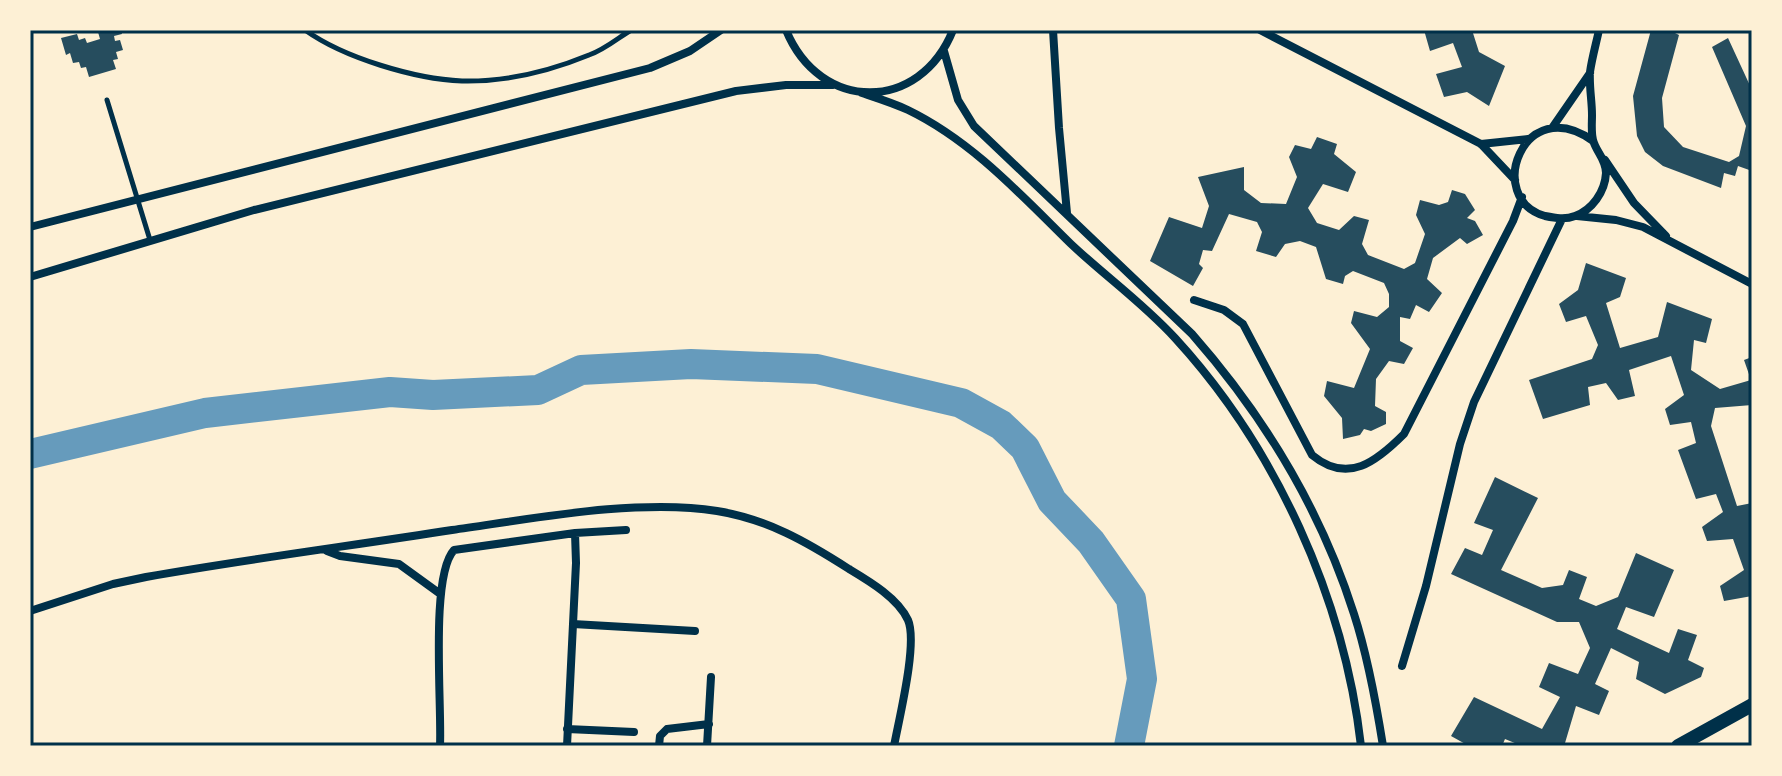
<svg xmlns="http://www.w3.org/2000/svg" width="1782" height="776" font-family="'Open Sans',sans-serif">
<rect width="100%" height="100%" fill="#fdf0d5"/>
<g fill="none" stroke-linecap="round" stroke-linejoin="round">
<path stroke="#669bbc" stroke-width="30" d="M 30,454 L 205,413 L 390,392 L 433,395 L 538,390 L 581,370 L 691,364 L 817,369 L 961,403 L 1001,425 L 1025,448 L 1052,501 L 1091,542 L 1131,599 L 1142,679 L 1129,746"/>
</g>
<path fill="#264d5e" d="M 101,30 L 121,30 L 122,34 L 114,36 L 115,41 L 120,40 L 123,50 L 116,52 L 118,59 L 113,60 L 116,69 L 89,77 L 86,67 L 81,68 L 79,62 L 73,63 L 70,53 L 66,55 L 61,38 L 77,34 L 79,40 L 85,38 L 87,43 L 100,39 L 98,32 Z
M 1424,30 L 1472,30 L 1479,52 L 1505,66 L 1489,106 L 1467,92 L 1444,97 L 1436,74 L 1462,67 L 1453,43 L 1430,51 Z
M 1651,30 L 1669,30 L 1679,35 L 1662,98 L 1664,127 L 1683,147 L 1729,162 L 1739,156 L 1746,126 L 1712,47 L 1728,38 L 1752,90 L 1752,171 L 1738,166 L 1735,176 L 1724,173 L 1721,188 L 1663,166 L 1645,152 L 1637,136 L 1633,96 Z
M 1317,137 L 1337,144 L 1334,154 L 1356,172 L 1348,192 L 1323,184 L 1308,208 L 1317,223 L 1339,230 L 1354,216 L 1369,220 L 1362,244 L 1368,255 L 1404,269 L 1415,263 L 1425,234 L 1416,215 L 1420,200 L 1439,205 L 1448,202 L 1452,190 L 1465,194 L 1475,210 L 1467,218 L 1475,221 L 1483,235 L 1467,244 L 1460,238 L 1433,258 L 1427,279 L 1442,293 L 1429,312 L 1416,305 L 1410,319 L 1400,317 L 1400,341 L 1413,348 L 1404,364 L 1389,361 L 1376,379 L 1375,406 L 1386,412 L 1386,424 L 1371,431 L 1364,429 L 1360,435 L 1343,439 L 1342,418 L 1324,396 L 1327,381 L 1354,388 L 1370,349 L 1351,323 L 1354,311 L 1377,317 L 1389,307 L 1389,294 L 1384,283 L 1353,271 L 1345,276 L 1343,284 L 1326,279 L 1316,247 L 1300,241 L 1285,244 L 1276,257 L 1256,251 L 1262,232 L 1257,222 L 1229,214 L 1212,251 L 1203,250 L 1199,264 L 1203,268 L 1193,286 L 1150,261 L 1169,217 L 1202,228 L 1209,206 L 1198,177 L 1244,167 L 1244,190 L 1261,203 L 1286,204 L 1297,177 L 1289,157 L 1295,145 L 1311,149 Z
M 1586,263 L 1626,278 L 1620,297 L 1606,303 L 1620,348 L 1658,337 L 1667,302 L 1712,319 L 1706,343 L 1694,340 L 1691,370 L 1720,389 L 1751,380 L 1744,360 L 1752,357 L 1752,405 L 1715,408 L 1711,426 L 1737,506 L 1752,503 L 1752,530 L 1749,531 L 1752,540 L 1752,596 L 1724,601 L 1720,586 L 1744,570 L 1733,539 L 1707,541 L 1702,527 L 1723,512 L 1716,494 L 1696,499 L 1678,450 L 1696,443 L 1691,422 L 1670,425 L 1665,409 L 1684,395 L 1671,356 L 1629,370 L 1635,396 L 1618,400 L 1606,383 L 1588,387 L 1590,405 L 1543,419 L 1529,380 L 1592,359 L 1598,345 L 1586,316 L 1566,322 L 1559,304 L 1578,290 Z
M 1495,477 L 1538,498 L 1501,570 L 1542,588 L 1563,585 L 1569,570 L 1587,577 L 1579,599 L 1596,606 L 1618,597 L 1636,553 L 1674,570 L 1654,617 L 1626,607 L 1617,629 L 1669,653 L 1678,629 L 1697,635 L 1688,660 L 1704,668 L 1701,677 L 1665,694 L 1636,679 L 1639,662 L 1611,648 L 1595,684 L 1609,691 L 1599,715 L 1576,706 L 1565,743 L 1566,746 L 1522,746 L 1505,739 L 1502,746 L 1469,746 L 1451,736 L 1474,697 L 1542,729 L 1560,697 L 1539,687 L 1549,663 L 1578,674 L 1590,648 L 1579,622 L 1557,622 L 1451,574 L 1465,548 L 1482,555 L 1493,530 L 1474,523 Z"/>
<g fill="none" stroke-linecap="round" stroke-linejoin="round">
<path stroke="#003049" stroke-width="5" d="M 305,30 C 344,58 415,79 462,81 C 505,82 550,71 589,55 C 604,50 618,38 631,30
M 107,100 L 150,240"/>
<path stroke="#003049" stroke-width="8" d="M 786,30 C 820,113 920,113 953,30
M 1053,30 L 1059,128 L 1067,213
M 1260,30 L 1481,144 L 1515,180
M 944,51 L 958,100 L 974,126 L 1192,334 C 1264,416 1321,510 1354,614 C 1368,657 1376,702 1383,746
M 862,93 C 877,98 893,103 908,110 C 972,141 1021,195 1071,244 C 1105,276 1143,303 1175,338 C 1276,448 1344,598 1361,746
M 1552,128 L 1590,73
M 1593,141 C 1523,91 1484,199 1545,216 C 1555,218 1565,220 1575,216 C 1592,210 1605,192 1606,173 C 1606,159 1596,152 1593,140 C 1591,132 1592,123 1592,115 C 1592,101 1589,86 1590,72 C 1592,58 1596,44 1599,30
M 1481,144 L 1528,139
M 1605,160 L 1634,203 L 1666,236
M 1577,216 L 1616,220 L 1643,227 L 1752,284
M 30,227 L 650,68 L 690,51 L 721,30
M 30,277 L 254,210 L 736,91 L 786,85 L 833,85
M 1194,300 L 1224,310 L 1243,324 L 1312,455 C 1348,485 1377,461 1404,434 L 1513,221 L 1522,197
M 327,551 L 340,556 L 399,564 L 439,593
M 30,611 L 113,584 L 146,577 C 248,559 350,546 452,530 C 531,519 639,498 717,511 C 767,519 807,542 849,569 C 869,581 898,598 908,620 C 918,643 899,719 894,746
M 573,624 L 695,631
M 1402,666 L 1426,586 L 1460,444 L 1474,402 L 1562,219
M 567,729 L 634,732
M 440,746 C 442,704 430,576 454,550 L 575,533
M 567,746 L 576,563 L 575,533 L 626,530
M 659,746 L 660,736 L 667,729 L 709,724
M 707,746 L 711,677"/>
<path stroke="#003049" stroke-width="14" d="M 1678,746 L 1752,705"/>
</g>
<rect width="1782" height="776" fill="none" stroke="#fdf0d5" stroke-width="64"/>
<rect x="32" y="32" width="1718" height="712" fill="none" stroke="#003049" stroke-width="3"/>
</svg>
